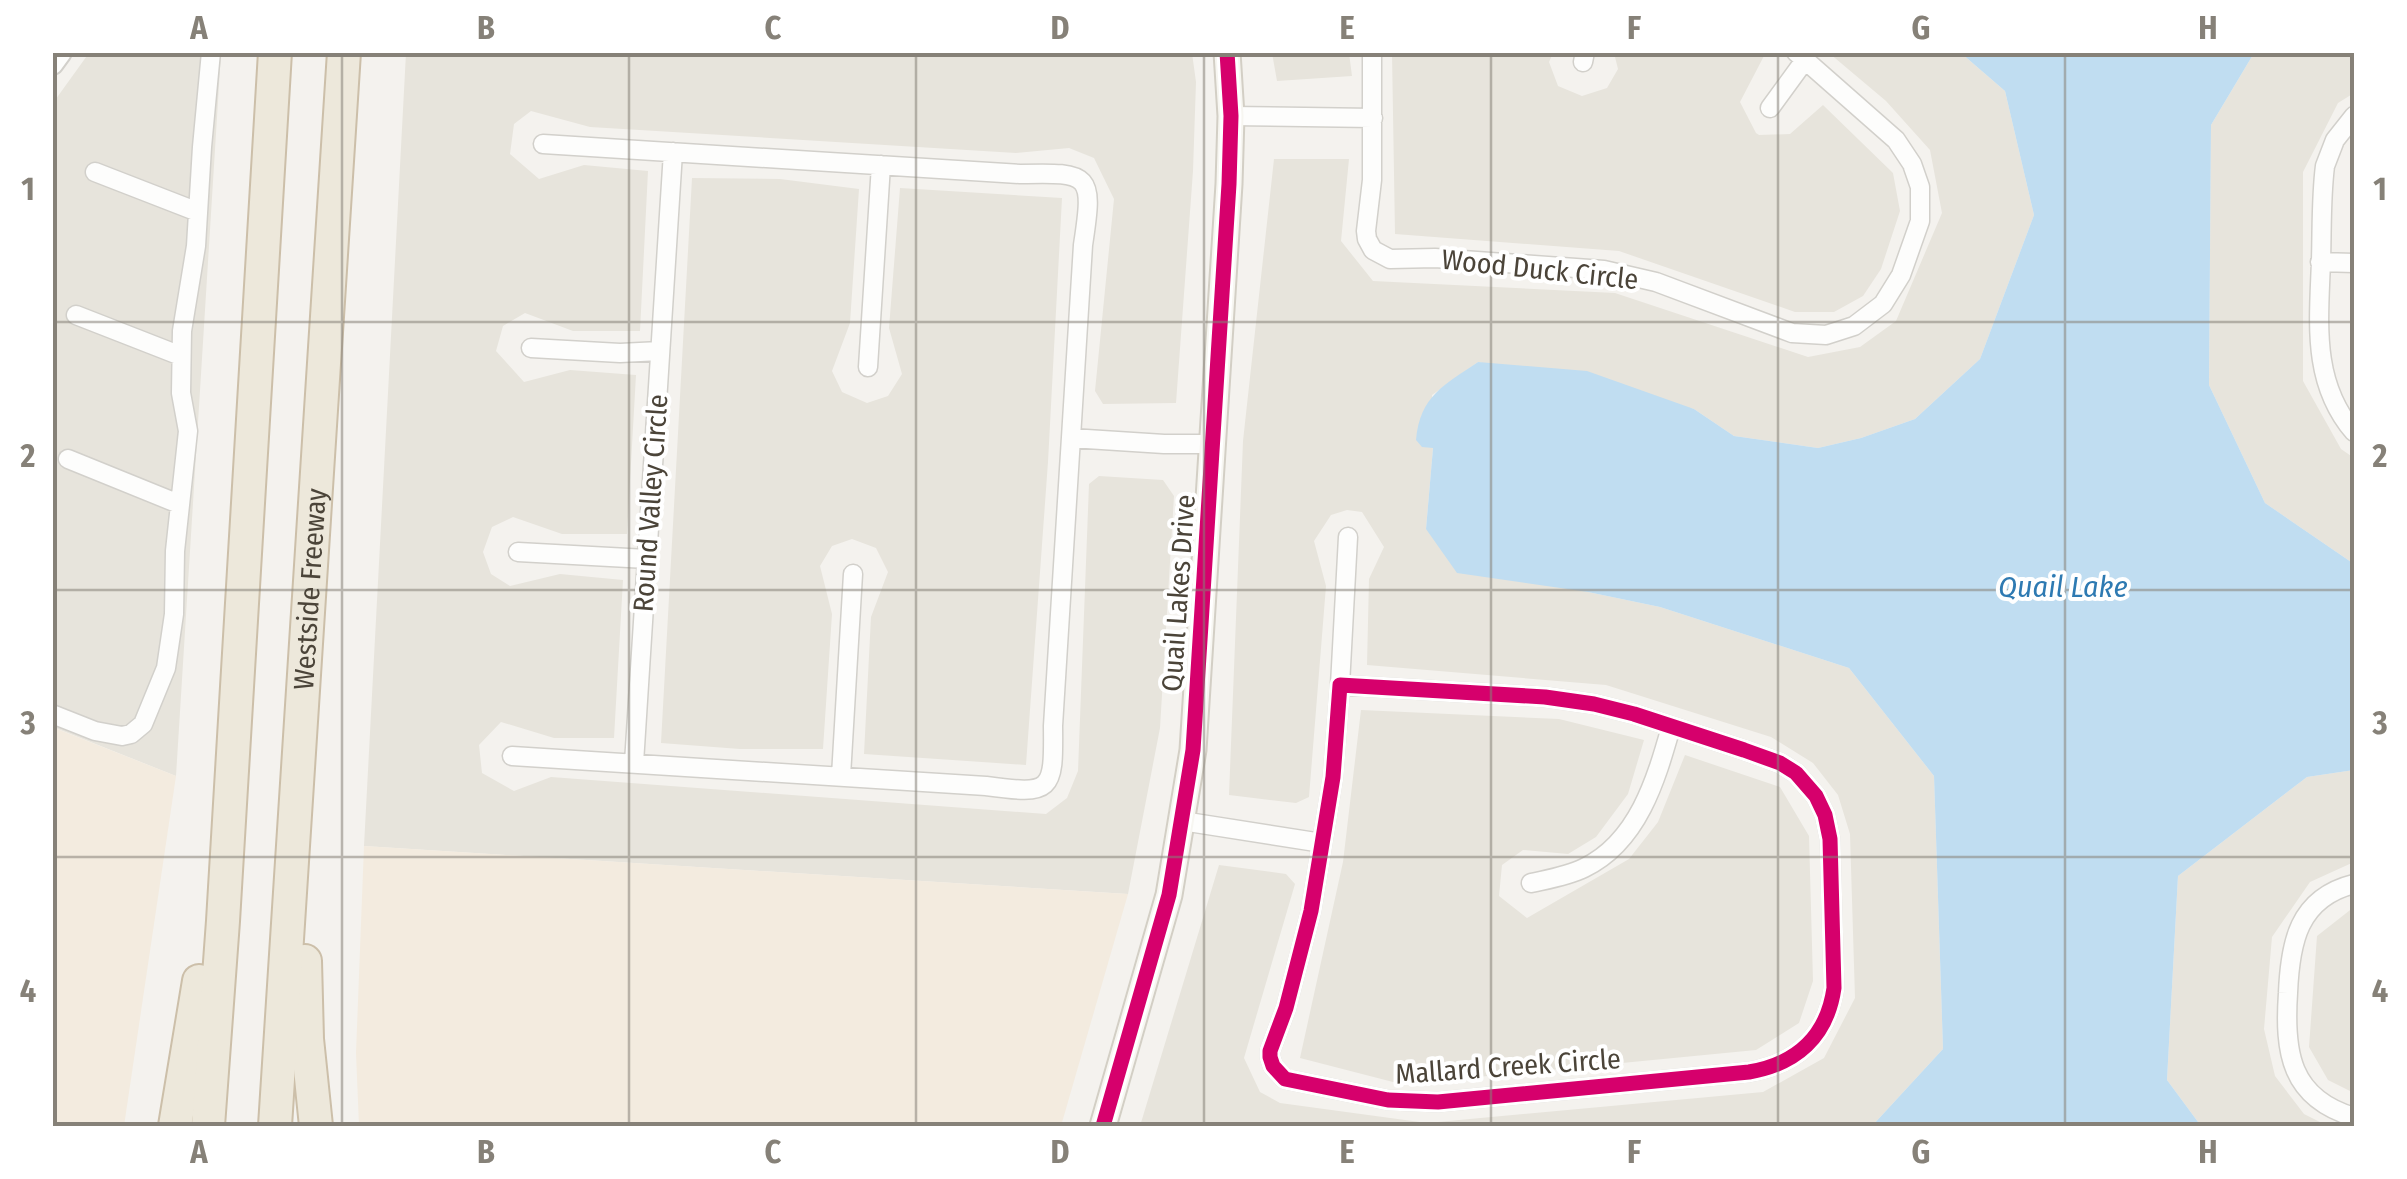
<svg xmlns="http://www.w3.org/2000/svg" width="2407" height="1179" font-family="'Fira Sans Condensed',sans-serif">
<rect width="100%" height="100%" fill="#f4f2ee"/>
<path fill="#e7e4dc" d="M 89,53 L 221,53 L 176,776 L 53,727 L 53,103 Z
M 406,53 L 1192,53 L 1196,82 L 1193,171 L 1176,403 L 1103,404 L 1095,391 L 1114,199 L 1094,158 L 1069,148 L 1016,153 L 590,127 L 531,111 L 514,124 L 510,154 L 539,179 L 584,165 L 648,171 L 640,331 L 573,331 L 525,313 L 503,326 L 496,351 L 524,382 L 570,370 L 636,375 L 627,534 L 562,534 L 513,517 L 492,527 L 483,552 L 491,574 L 510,586 L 560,574 L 623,580 L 614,738 L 554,738 L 501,722 L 479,745 L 482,773 L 514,791 L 551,777 L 1046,814 L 1067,798 L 1078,771 L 1089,484 L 1099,476 L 1163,480 L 1174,496 L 1160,728 L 1128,894 L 364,846 Z
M 1272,53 L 1349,53 L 1352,76 L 1277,81 Z
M 1392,53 L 1553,53 L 1549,62 L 1558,86 L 1582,96 L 1607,88 L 1618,69 L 1614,53 L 1764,53 L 1765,54 L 1740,102 L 1756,133 L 1759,135 L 1790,134 L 1823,105 L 1893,173 L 1900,211 L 1881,269 L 1863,296 L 1834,312 L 1795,312 L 1619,251 L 1395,234 Z
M 1829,53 L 1961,53 L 2005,91 L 2034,215 L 1980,359 L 1915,419 L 1861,438 L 1818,448 L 1734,436 L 1694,409 L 1478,362 L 1432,395 L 1433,448 L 1426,529 L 1588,592 L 1660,607 L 1849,668 L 1934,776 L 1943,1049 L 1872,1126 L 1140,1126 L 1219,865 L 1286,874 L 1295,884 L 1244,1058 L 1260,1092 L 1280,1103 L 1427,1123 L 1763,1092 L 1824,1058 L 1855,998 L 1850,834 L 1838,795 L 1813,763 L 1771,737 L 1606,685 L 1367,665 L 1369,579 L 1384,547 L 1362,512 L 1347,510 L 1331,515 L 1314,541 L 1326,586 L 1309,797 L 1296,803 L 1229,795 L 1243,441 L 1274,159 L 1349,159 L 1341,241 L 1373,281 L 1615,293 L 1808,357 L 1860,347 L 1896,321 L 1942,213 L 1930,150 L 1886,101 Z
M 2254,53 L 2354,53 L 2354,93 L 2338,103 L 2303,172 L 2303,381 L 2341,449 L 2354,458 L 2354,564 L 2265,503 L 2209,385 L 2211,125 Z
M 692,178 L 780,179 L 859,189 L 850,323 L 832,371 L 842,392 L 867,403 L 888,396 L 902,374 L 889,328 L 900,188 L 1062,198 L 1048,462 L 1026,765 L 864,754 L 871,617 L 888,572 L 876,548 L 852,539 L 832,546 L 820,566 L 832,614 L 823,749 L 740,749 L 661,743 Z
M 1361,710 L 1559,719 L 1644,740 L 1628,794 L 1596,837 L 1568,854 L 1523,850 L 1502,865 L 1499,896 L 1527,918 L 1629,859 L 1658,822 L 1685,755 L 1780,787 L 1809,836 L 1813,981 L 1799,1023 L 1756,1050 L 1437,1081 L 1393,1082 L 1300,1058 L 1343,862 Z
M 2354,770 L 2354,862 L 2310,882 L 2272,937 L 2264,1029 L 2275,1076 L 2304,1114 L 2328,1126 L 2201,1126 L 2167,1080 L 2178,876 L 2307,777 Z
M 2354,907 L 2354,1093 L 2328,1080 L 2309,1047 L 2317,936 Z"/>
<path fill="#f3ebdf" d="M 52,727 L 176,776 L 124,1126 L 53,1126 Z
M 364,846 L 1128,894 L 1061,1126 L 359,1126 L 356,1053 Z"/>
<path fill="#c0ddf1" d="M 1961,53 L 2254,53 L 2211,125 L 2209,385 L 2265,503 L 2354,564 L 2354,770 L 2307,777 L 2178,876 L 2167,1080 L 2201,1126 L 1872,1126 L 1943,1049 L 1934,776 L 1849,668 L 1660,607 L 1588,592 L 1457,573 L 1426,529 L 1433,448 L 1422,447 L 1416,440 C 1420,396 1444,385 1478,362 L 1587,371 L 1694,409 L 1734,436 L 1818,448 L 1861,438 L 1915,419 L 1980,359 L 2034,215 L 2005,91 Z"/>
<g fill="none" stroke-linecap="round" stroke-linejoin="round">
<defs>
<path id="minor" d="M 1372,52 L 1372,180 L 1366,231 L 1367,239 L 1373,250 L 1390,259 L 1435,258 L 1604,270 L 1656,282 L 1792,333 L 1826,335 L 1854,326 L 1883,304 L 1901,275 L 1920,221 L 1920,187 L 1912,164 L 1896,140 L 1796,52
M 1583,62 L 1585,52
M 1770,108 L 1805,60
M 1231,116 L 1373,118
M 2354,116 L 2335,140 L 2325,166 C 2321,197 2322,228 2321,260 C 2319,321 2311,382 2354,432
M 95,172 L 198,212
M 2320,262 L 2354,263
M 76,315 L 181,356
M 531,348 L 620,353 L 660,351
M 868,367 L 881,165
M 1071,438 L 1164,444 L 1213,444
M 68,459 L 179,504
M 518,552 L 647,559
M 1340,685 L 1545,697 L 1594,704 L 1634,714 L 1744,750 L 1780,763 L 1796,773 L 1816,796 L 1825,815 L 1830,839 L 1834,988 C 1827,1037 1796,1064 1749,1072 L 1438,1102 L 1388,1100 L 1285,1079 L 1273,1066 L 1270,1057 L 1270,1051 L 1286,1008 L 1311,911 L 1333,777 Z
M 1340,685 L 1348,537
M 52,714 L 95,731 L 122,736 L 131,734 L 143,724 L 166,668 L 174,614 L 175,551 L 188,431 L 181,393 L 182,331 L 196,246 L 202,147 L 211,52
M 512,756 L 986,786 C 1052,795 1054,792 1053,726 L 1083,245 C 1094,174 1091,172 1020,174 L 543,144
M 634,763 L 673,152
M 841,776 L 853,574
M 1182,821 L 1322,843
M 1531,883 C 1549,879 1568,876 1584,868 C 1638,842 1656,780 1671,727
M 2354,884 C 2298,898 2290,943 2288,993 C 2284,1052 2290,1098 2354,1117"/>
<path id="tertiary" d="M 52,63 L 60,52"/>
<path id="secondary" d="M 1103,1126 L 1169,895 L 1193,750 L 1229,184 L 1231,116 L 1227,52"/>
<g id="motorway">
<path d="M 305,961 L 307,1039 L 316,1126"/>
<path d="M 175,1126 L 199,981"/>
<path d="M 208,1126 L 223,921 L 275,52"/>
<path id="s1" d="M 275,1126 L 344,52"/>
</g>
</defs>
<use href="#minor" stroke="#d2d0cb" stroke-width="21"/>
<use href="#tertiary" stroke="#d2d0cb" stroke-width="26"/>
<use href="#secondary" stroke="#d3cfc5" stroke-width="29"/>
<use href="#motorway" stroke="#ccbfa9" stroke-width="36"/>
<use href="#minor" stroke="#fdfdfc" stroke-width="18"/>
<use href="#tertiary" stroke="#fdfdfc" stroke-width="22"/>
<use href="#secondary" stroke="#f7f6f1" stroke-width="25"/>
<use href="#motorway" stroke="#ede8db" stroke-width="32"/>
<defs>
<path id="cycleway" d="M 1340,685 L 1545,697 L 1594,704 L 1634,714 L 1744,750 L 1780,763 L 1796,773 L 1816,796 L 1825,815 L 1830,839 L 1834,988 C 1827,1037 1796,1064 1749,1072 L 1438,1102 L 1388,1100 L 1285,1079 L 1273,1066 L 1270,1057 L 1270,1051 L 1286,1008 L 1311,911 L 1333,777 Z
M 1103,1126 L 1169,895 L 1193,750 L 1229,184 L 1231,116 L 1227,52"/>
</defs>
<use href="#cycleway" stroke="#fff" stroke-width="21"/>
<use href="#cycleway" stroke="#d6006c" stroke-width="15"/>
</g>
<path fill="none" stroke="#868178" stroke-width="2.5" stroke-opacity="0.55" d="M 342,52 L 342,1126M 629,52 L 629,1126M 916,52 L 916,1126M 1204,52 L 1204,1126M 1491,52 L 1491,1126M 1778,52 L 1778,1126M 2065,52 L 2065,1126M 52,322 L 2354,322M 52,590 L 2354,590M 52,857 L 2354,857"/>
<g text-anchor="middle" stroke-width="8" stroke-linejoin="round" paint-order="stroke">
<g font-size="28" fill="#4b4439" stroke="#fff">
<text transform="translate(1540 269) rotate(6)" y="10">Wood Duck Circle</text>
<text transform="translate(650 503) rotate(-86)" y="10">Round Valley Circle</text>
<text dy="10" stroke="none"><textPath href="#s1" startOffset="538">Westside Freeway</textPath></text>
<text transform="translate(1178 593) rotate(-86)" y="10">Quail Lakes Drive</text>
<text transform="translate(1508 1066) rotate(-4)" y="10">Mallard Creek Circle</text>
</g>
<g font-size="30" font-style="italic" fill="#2e7ab2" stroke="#fff">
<text x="2063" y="597">Quail Lake</text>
</g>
</g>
<rect width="2407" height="1179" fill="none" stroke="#ffffff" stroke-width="110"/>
<rect x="55" y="55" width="2297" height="1069" fill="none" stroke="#868178" stroke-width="4"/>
<g font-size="32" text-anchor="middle" font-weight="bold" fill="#868178">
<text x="199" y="39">A</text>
<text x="486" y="39">B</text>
<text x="773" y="39">C</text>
<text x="1060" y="39">D</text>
<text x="1347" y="39">E</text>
<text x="1634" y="39">F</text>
<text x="1921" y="39">G</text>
<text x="2208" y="39">H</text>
<text x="28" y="200">1</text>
<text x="2380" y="200">1</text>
<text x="28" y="467">2</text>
<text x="2380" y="467">2</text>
<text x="28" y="734">3</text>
<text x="2380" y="734">3</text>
<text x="28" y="1002">4</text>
<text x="2380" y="1002">4</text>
<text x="199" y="1163">A</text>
<text x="486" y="1163">B</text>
<text x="773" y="1163">C</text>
<text x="1060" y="1163">D</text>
<text x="1347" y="1163">E</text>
<text x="1634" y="1163">F</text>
<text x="1921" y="1163">G</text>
<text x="2208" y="1163">H</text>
</g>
</svg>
